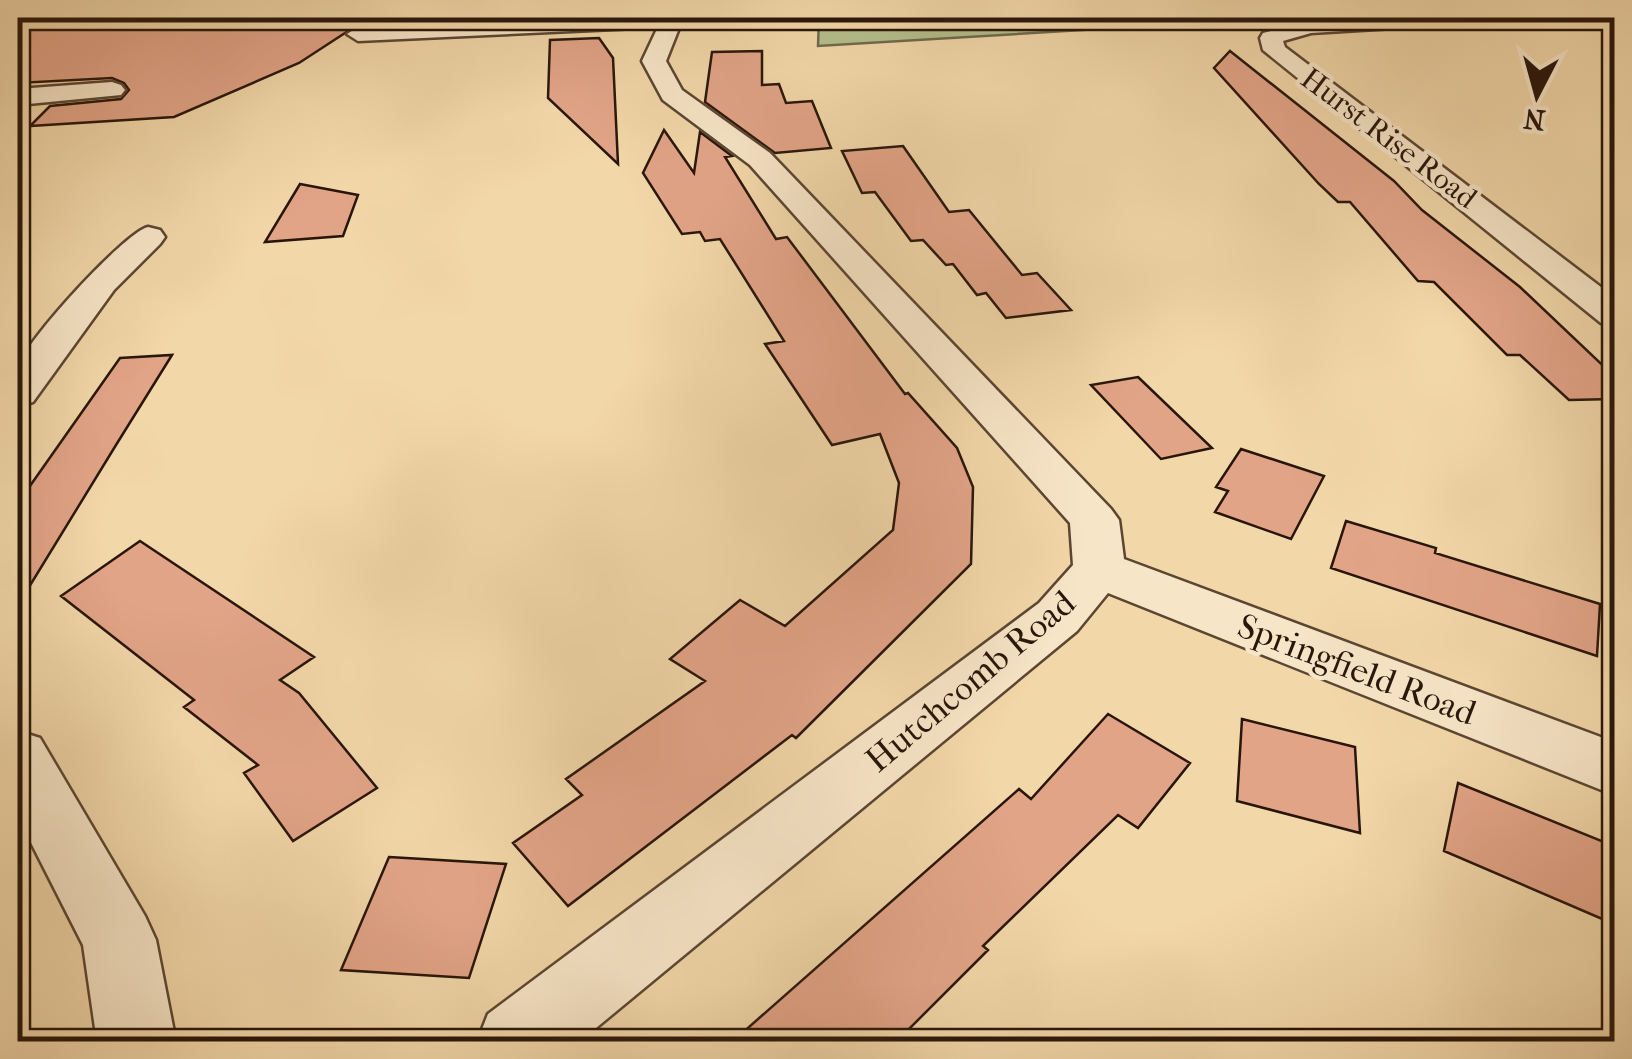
<svg xmlns="http://www.w3.org/2000/svg" width="1632" height="1059" font-family="'IM FELL French Canon',serif">
<rect width="100%" height="100%" fill="#f2d7a9"/>
<filter id="stains"><feTurbulence type="fractalNoise" baseFrequency=".002" numOctaves="4"/><feColorMatrix values="0 0 0 0 .2 0 0 0 0 .09 0 0 0 0 .02 0 0 0 .5 -.17"/></filter>
<radialGradient id="worn" r=".72"><stop offset=".6" stop-color="#630" stop-opacity="0"/><stop offset="1" stop-color="#630" stop-opacity=".3"/></radialGradient>
<path fill="#b4bf8c" stroke="#6e6a4c" stroke-width="2.5" d="M 373,18 L 645,18 L 406,28 L 402,22 L 380,23 L 352,31 Z
M 819,18 L 1203,18 L 1216,22 L 818,46 Z"/>
<path fill="#e2a487" stroke="#29160b" stroke-width="2.5" d="M 18,18 L 368,18 L 299,63 L 174,117 L 30,126 L 50,106 L 121,99 L 129,90 L 124,83 L 112,78 L 18,83 Z
M 599,38 L 613,58 L 618,164 L 548,98 L 550,40 Z
M 762,51 L 762,85 L 779,84 L 786,103 L 812,101 L 831,148 L 775,153 L 705,102 L 712,52 Z
M 1230,51 L 1394,181 L 1422,210 L 1520,287 L 1614,376 L 1614,399 L 1569,400 L 1520,355 L 1507,355 L 1434,282 L 1418,281 L 1350,202 L 1338,202 L 1319,184 L 1214,68 Z
M 664,130 L 694,173 L 700,132 L 732,156 L 725,157 L 776,239 L 787,237 L 905,394 L 908,393 L 957,448 L 973,487 L 971,564 L 796,738 L 792,735 L 568,906 L 513,843 L 582,795 L 566,779 L 705,681 L 670,659 L 740,600 L 785,626 L 893,530 L 899,483 L 880,434 L 832,445 L 765,344 L 784,341 L 720,239 L 705,241 L 700,232 L 682,234 L 643,173 Z
M 903,146 L 949,212 L 969,210 L 1022,275 L 1037,273 L 1071,310 L 1006,318 L 986,293 L 977,295 L 953,264 L 946,265 L 923,240 L 911,241 L 875,192 L 862,193 L 842,151 Z
M 300,184 L 358,195 L 343,236 L 265,242 Z
M 172,355 L 116,445 L 18,605 L 18,503 L 120,358 Z
M 1138,377 L 1212,448 L 1161,459 L 1091,385 Z
M 1241,449 L 1324,476 L 1291,539 L 1215,512 L 1228,491 L 1216,487 Z
M 1346,521 L 1436,548 L 1435,553 L 1600,604 L 1597,656 L 1331,568 Z
M 140,541 L 314,657 L 280,680 L 299,693 L 377,788 L 293,841 L 244,773 L 258,765 L 184,707 L 194,700 L 61,596 Z
M 1108,714 L 1190,763 L 1138,828 L 1118,815 L 983,946 L 988,950 L 896,1042 L 732,1042 L 1019,789 L 1031,799 Z
M 1242,719 L 1355,747 L 1360,833 L 1237,801 Z
M 1458,783 L 1614,846 L 1614,924 L 1444,851 Z
M 389,857 L 506,864 L 469,978 L 341,970 Z"/>
<g fill="none" stroke-linecap="round" stroke-linejoin="round">
<defs>
<path id="minor" d="M 585,18 L 683,18 L 666,61 L 682,90 L 770,153 L 1111,509 L 1119,520 L 1124,559 L 1614,742 L 1614,795 L 1108,593 L 1077,631 L 579,1042 L 477,1042 L 488,1014 L 1039,603 L 1073,565 L 1070,523 L 750,165 L 663,100 L 642,61 L 658,27 L 358,41 L 347,34 L 358,27 Z
M 1362,18 L 1470,18 L 1460,24 L 1311,33 L 1283,41 L 1285,47 L 1614,297 L 1614,326 L 1601,323 L 1263,50 L 1260,38 L 1263,33 L 1310,21 Z
M 112,82 L 121,85 L 125,90 L 121,95 L 18,105 L 18,89 Z
M 148,227 L 160,230 L 165,237 L 160,244 L 114,290 L 33,402 L 18,406 C 18,394 14,378 18,367 C 24,343 124,233 148,227 Z
M 18,731 L 40,738 L 145,916 L 156,940 L 176,1042 L 97,1042 L 83,945 L 18,817 Z"/>
</defs>
<use href="#minor" stroke="#5b4632" stroke-width="5"/>
<use href="#minor" fill="#f7e5c7" fill-rule="evenodd"/>
</g>
<g text-anchor="middle" stroke-width="9" stroke-linejoin="round" paint-order="stroke">
<g font-size="30" fill="#29160b" stroke="#f7e5c7">
<text transform="translate(1389 138) rotate(37)" y="10">Hurst Rise Road</text>
</g>
<g font-size="35" fill="#29160b" stroke="#f7e5c7">
<text transform="translate(1357 669) rotate(21)" y="12">Springfield Road</text>
<text transform="translate(970 681) rotate(-40)" y="12">Hutchcomb Road</text>
</g>
</g>
<rect width="1632" height="1059" fill="none" stroke="#f2d7a9" stroke-width="60"/>
<rect x="20" y="20" width="1592" height="1019" fill="none" stroke="#29160b" stroke-width="5"/>
<rect x="30" y="30" width="1572" height="999" fill="none" stroke="#29160b" stroke-width="2.5"/>
<g transform="translate(1537 95) rotate(186)" stroke="#f7e5c7" stroke-width="8" paint-order="stroke">
<path d="M0-8L18 38L0 25L-18 38Z" fill="#29160b"/>
<text y="-15" font-size="28" font-weight="bold" text-anchor="middle" fill="#29160b">N</text>
</g>
<rect width="100%" height="100%" filter="url(#stains)"/>
<rect width="100%" height="100%" fill="url(#worn)"/>
</svg>
